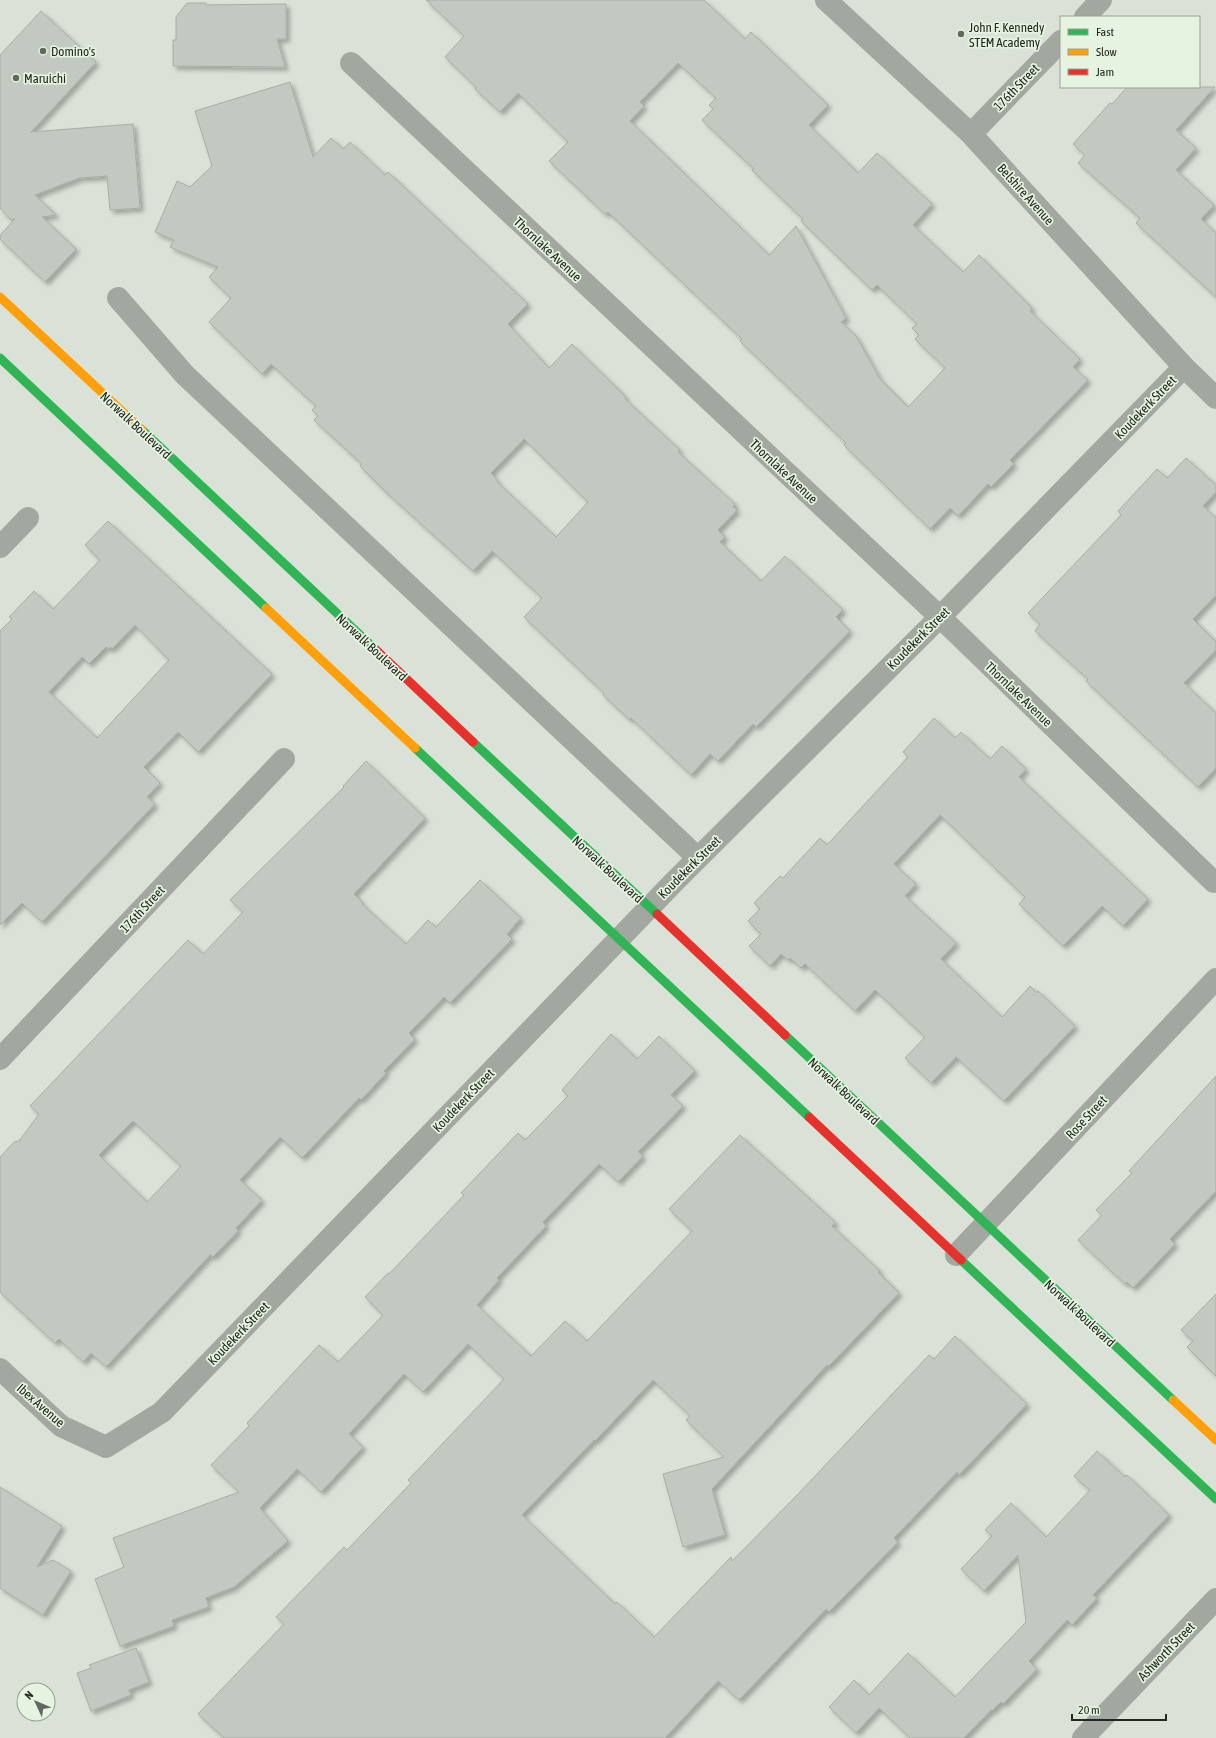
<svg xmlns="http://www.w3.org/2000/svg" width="1216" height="1738" font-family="'Asap Condensed',sans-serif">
<defs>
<filter id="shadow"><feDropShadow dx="3.5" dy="3.5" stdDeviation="2" flood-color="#0004"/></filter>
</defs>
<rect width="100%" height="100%" fill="#dae2d7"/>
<path fill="#c2c9c0" stroke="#a8aea6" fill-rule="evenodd" filter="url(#shadow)" d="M 426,0 L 704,0 L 745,39 L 751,32 L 828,105 L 809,125 L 858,173 L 877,153 L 932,204 L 913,225 L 963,272 L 979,255 L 1032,308 L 1030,311 L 1080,359 L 1073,367 L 1088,380 L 1010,460 L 1014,464 L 991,487 L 988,484 L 958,516 L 950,508 L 930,529 L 844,445 L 846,443 L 740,341 L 742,339 L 608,212 L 605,214 L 549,161 L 568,142 L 518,93 L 500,112 L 475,89 L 476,87 L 445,57 L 464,36 ZM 678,63 L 716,98 L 709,105 L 713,109 L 702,120 L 754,169 L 752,170 L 803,219 L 801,221 L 872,290 L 877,285 L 917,324 L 912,328 L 919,335 L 915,339 L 945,368 L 908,407 L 880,379 L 856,336 L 841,322 L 846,318 L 796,226 L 769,255 L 630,121 L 644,106 L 640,102 Z
M 187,3 L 206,3 L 206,5 L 286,4 L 286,39 L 277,39 L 285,67 L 173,66 L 173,40 L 176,40 L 176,17 Z
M 41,11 L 96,62 L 31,132 L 133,124 L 140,208 L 110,210 L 107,176 L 79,178 L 35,195 L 56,215 L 42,217 L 76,249 L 45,282 L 0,239 L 0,235 L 15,219 L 11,220 L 0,208 L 0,55 Z
M 290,82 L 313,157 L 331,138 L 343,149 L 350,142 L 385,175 L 388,172 L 528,304 L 508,324 L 549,368 L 572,344 L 626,397 L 625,399 L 680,450 L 678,452 L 735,504 L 733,507 L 737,510 L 718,530 L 725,537 L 720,542 L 761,581 L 785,556 L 843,610 L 836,617 L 850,631 L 756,727 L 753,724 L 718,761 L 710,754 L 691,775 L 631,718 L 630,720 L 603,695 L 604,693 L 524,617 L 542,598 L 492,551 L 473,571 L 387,493 L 360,466 L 362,464 L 314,420 L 318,416 L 312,410 L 316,406 L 271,364 L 262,374 L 209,322 L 231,298 L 209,277 L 218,267 L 170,247 L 174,240 L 155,232 L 177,181 L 190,187 L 212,166 L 195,111 ZM 524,439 L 588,502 L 556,537 L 497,482 L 498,481 L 491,473 Z
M 1127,87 L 1215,87 L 1176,130 L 1196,148 L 1176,170 L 1214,205 L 1201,219 L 1216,233 L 1216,297 L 1136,223 L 1140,218 L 1078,163 L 1085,155 L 1073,144 L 1110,103 L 1112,104 Z
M 1186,458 L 1216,485 L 1216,492 L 1203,506 L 1216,518 L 1216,595 L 1193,619 L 1216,642 L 1216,650 L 1184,683 L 1216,713 L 1216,768 L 1198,787 L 1086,681 L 1088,679 L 1035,631 L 1040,624 L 1028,613 L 1121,515 L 1118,511 L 1157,469 L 1167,478 Z
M 108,521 L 272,674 L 198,752 L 178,732 L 144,767 L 160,783 L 147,797 L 155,804 L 42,922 L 22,903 L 0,925 L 0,631 L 12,619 L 9,617 L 34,591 L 53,609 L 100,560 L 85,545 ZM 135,625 L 169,660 L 97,738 L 49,692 L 82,657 L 89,664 L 106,647 L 109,649 L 111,647 L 112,649 Z
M 934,718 L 955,738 L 961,732 L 990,759 L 1002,746 L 1026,769 L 1019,777 L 1148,899 L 1123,926 L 1102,906 L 1063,946 L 1019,904 L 1025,897 L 940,815 L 894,864 L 916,884 L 905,896 L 956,943 L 941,959 L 1002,1017 L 1030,986 L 1037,993 L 1038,991 L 1075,1026 L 1004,1101 L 956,1057 L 931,1083 L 905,1058 L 925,1037 L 875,990 L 855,1011 L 805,964 L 801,968 L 790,958 L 788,960 L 781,954 L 770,966 L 749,946 L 761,934 L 748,921 L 760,909 L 754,903 L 780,876 L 783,878 L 820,838 L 827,845 L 908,757 L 903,752 Z
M 366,761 L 425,818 L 354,894 L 363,903 L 362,904 L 406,944 L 428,920 L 436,927 L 480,880 L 521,918 L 507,934 L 512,939 L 450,1003 L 444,997 L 409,1033 L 415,1039 L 384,1071 L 386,1073 L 361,1100 L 359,1098 L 302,1158 L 280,1137 L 240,1180 L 262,1200 L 236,1228 L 238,1231 L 213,1257 L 210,1255 L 106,1367 L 91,1353 L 83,1362 L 59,1339 L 55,1343 L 0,1292 L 0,1157 L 14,1142 L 19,1141 L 39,1114 L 30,1106 L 188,940 L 203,954 L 243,912 L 230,900 L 344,787 L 343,786 ZM 133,1121 L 181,1166 L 147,1202 L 99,1155 Z
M 611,1034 L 637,1059 L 659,1036 L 695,1071 L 671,1095 L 683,1106 L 638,1152 L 643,1156 L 618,1182 L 599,1164 L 543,1222 L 546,1226 L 497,1278 L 499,1280 L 477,1305 L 531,1356 L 565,1321 L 587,1341 L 692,1231 L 669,1209 L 740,1135 L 835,1222 L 832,1226 L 880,1271 L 878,1272 L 899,1293 L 829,1366 L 827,1365 L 712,1489 L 725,1535 L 683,1547 L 663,1474 L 724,1457 L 686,1420 L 690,1416 L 653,1380 L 595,1441 L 594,1440 L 522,1515 L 615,1604 L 617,1602 L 654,1637 L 731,1557 L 732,1561 L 800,1492 L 929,1355 L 934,1359 L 955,1336 L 1027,1404 L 959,1475 L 957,1472 L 894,1538 L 898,1542 L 829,1612 L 826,1609 L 739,1700 L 718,1681 L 665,1738 L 224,1738 L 198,1714 L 284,1624 L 276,1617 L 344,1547 L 347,1550 L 411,1483 L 408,1480 L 504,1379 L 468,1344 L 423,1392 L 404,1374 L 349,1434 L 363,1447 L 321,1492 L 297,1469 L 260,1508 L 288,1541 L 234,1587 L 206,1598 L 209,1607 L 172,1620 L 174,1626 L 120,1646 L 95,1579 L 124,1567 L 113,1538 L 239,1492 L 211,1465 L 249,1426 L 247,1423 L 319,1345 L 338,1362 L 383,1315 L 365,1297 L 388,1273 L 389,1274 L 464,1195 L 461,1193 L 518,1133 L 525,1140 L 568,1096 L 562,1090 Z
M 1216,1076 L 1216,1191 L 1170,1239 L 1175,1244 L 1133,1288 L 1127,1282 L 1125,1284 L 1078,1240 L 1102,1215 L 1096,1210 L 1132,1173 L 1129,1171 Z
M 1216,1294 L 1216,1376 L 1187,1347 L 1193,1341 L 1181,1330 Z
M 1097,1451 L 1125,1477 L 1127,1475 L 1169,1515 L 1093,1595 L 1097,1598 L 1072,1625 L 1067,1620 L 1029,1661 L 1037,1669 L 1003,1704 L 1001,1702 L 992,1711 L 991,1710 L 964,1738 L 910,1738 L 879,1708 L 856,1733 L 829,1707 L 854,1680 L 869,1695 L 908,1653 L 955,1697 L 1026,1622 L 1018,1555 L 984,1591 L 961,1569 L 992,1536 L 985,1530 L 1011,1503 L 1046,1537 L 1090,1490 L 1074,1476 Z
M 0,1487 L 62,1526 L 37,1567 L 53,1560 L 71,1571 L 43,1615 L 0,1588 Z
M 136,1648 L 149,1682 L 129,1690 L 131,1695 L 91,1711 L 77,1673 L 91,1668 L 89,1665 Z"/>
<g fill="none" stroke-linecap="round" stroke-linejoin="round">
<path stroke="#a2a7a0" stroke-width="22" d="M 826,0 L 971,134 L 1184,367 L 1216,398
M 1085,17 L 1101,0
M 351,63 L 940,617 L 1214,882
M 971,134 L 1061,41
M 118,298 L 185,375 L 698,858
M 0,547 L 28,518
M 0,1059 L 284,759
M 956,1255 L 1216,979
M 0,1369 L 61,1426 L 106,1447 L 162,1412 L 674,882 L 940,617 L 1184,367
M 1083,1738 L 1216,1599"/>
<path stroke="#30b455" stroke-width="9" d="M 0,358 L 266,608
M 142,430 L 376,650
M 473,742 L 657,914
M 415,748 L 809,1117
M 785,1035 L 1173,1400
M 961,1260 L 1216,1499"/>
<path stroke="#ff9f0a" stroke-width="9" d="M 0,297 L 142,430
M 266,608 L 415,748
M 1173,1400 L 1216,1440"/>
<path stroke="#e5322d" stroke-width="9" d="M 376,650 L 473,742
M 657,914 L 785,1035
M 809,1117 L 961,1260"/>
</g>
<g fill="#626860" stroke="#e5f3e0" stroke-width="1.5">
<circle cx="961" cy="34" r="4"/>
<circle cx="43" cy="51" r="4"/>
<circle cx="16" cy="78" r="4"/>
</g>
<g text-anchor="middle" stroke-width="3.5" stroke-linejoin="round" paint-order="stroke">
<g font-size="13" fill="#222720" stroke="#e5f3e0" text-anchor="start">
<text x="969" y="32">John F. Kennedy<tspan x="969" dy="15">STEM Academy</tspan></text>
<text x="51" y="56">Domino's</text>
<text x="24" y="83">Maruichi</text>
</g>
<g font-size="13" fill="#222720" stroke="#e5f3e0">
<text transform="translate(1016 87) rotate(-46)" y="5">176th Street</text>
<text transform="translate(1026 194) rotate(48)" y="5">Belshire Avenue</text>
<text transform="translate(548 249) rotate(43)" y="5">Thornlake Avenue</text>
<text transform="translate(1145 407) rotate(-46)" y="5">Koudekerk Street</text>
<text transform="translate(136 425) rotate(43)" y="5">Norwalk Boulevard</text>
<text transform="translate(784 471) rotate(43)" y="5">Thornlake Avenue</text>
<text transform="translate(918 638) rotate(-45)" y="5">Koudekerk Street</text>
<text transform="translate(372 647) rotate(43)" y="5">Norwalk Boulevard</text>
<text transform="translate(1019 694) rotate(44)" y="5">Thornlake Avenue</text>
<text transform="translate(689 867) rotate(-45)" y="5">Koudekerk Street</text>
<text transform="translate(608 869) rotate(43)" y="5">Norwalk Boulevard</text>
<text transform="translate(142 909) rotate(-47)" y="5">176th Street</text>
<text transform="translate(844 1091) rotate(43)" y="5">Norwalk Boulevard</text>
<text transform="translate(463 1100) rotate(-46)" y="5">Koudekerk Street</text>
<text transform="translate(1086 1117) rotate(-47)" y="5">Rose Street</text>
<text transform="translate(1080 1313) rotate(43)" y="5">Norwalk Boulevard</text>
<text transform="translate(238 1333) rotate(-46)" y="5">Koudekerk Street</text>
<text transform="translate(41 1405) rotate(41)" y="5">Ibex Avenue</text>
<text transform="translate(1166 1651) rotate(-46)" y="5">Ashworth Street</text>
</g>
</g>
<rect x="1060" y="16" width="140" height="72" fill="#e5f3e0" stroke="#97a193"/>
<rect x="1068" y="29" width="20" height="6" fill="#30b455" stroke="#97a193"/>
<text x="1096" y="36" font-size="12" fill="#222720">Fast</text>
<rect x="1068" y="49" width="20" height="6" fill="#ff9f0a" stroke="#97a193"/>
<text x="1096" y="56" font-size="12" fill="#222720">Slow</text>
<rect x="1068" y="69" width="20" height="6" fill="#e5322d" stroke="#97a193"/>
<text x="1096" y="76" font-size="12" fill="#222720">Jam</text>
<g transform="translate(36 1702) rotate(314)"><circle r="19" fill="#e5f3e0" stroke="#97a193"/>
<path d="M0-3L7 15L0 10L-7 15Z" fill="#626860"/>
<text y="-6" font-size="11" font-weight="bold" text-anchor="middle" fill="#222720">N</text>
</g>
<path d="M1072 1714v6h94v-6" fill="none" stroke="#222720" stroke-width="2"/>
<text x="1078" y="1714" font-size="12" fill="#222720" stroke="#e5f3e0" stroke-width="3" paint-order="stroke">20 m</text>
</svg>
